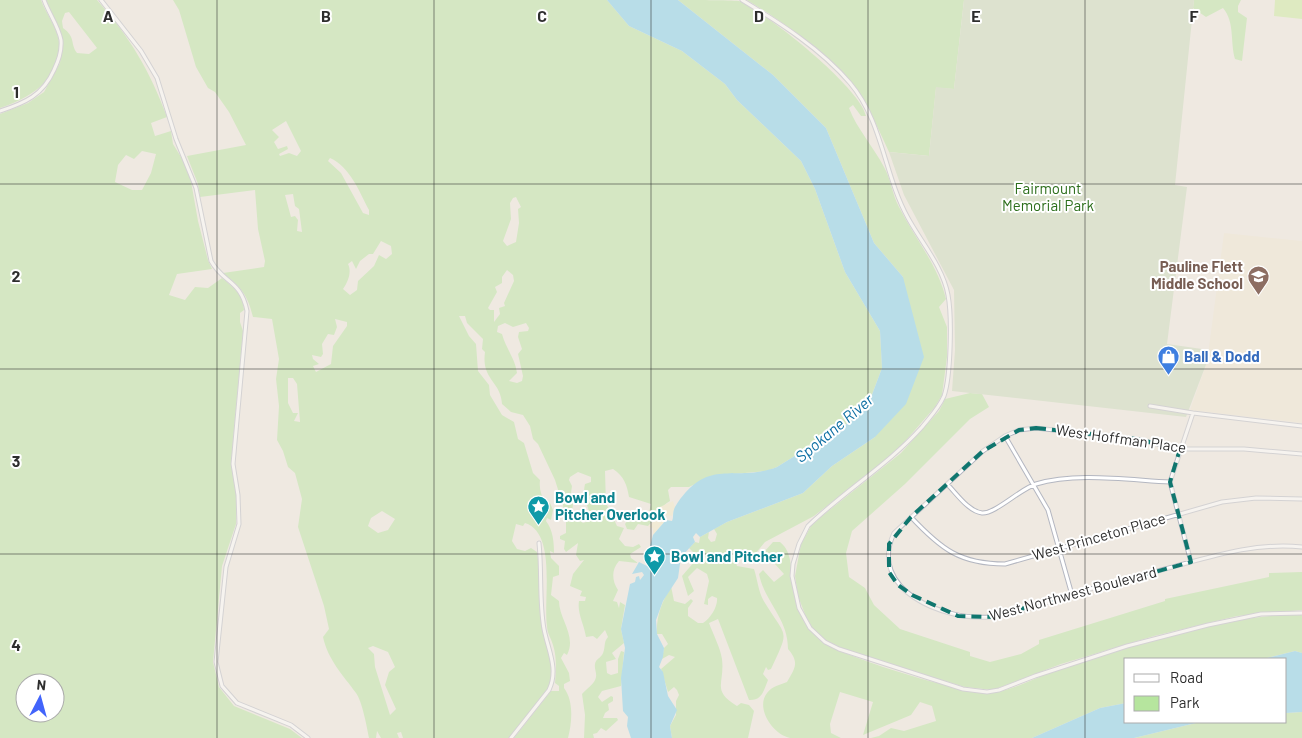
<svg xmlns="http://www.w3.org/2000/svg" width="1302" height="738" font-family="Barlow,sans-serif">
<rect width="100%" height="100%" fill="#efe9e1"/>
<path fill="#f0e6d1" d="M 1224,233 L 1302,241 L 1302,423 L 1190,410 L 1207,362 Z"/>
<path fill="#b6e59e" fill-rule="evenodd" d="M 0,0 L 41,0 C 46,14 57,26 59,42 C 63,78 29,99 0,108 Z
M 46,0 L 97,0 C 130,37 150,71 167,117 L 151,123 L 155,136 L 171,131 L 173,144 L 189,170 L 198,221 L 208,260 L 212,269 L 177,274 L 169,295 L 185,300 L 195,287 L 208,288 L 222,278 C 234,288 243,294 244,310 L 240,313 L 240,322 L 243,331 L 231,464 L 237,496 L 236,524 L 222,566 L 213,662 L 219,687 L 234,706 L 290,729 L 302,738 L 0,738 L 0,114 L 28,103 L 44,92 L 60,63 L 62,39 ZM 69,12 L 97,48 L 89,54 L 77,53 C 70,44 76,37 63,28 L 62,21 L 65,13 ZM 142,151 L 156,154 L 151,173 L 142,190 L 132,190 L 115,182 L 118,165 L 126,155 L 134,159 ZM 25,683 L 55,683 L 55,713 L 25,713 Z
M 173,0 L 607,0 L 629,26 L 682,51 L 725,84 L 737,100 L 801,161 L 815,189 L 845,272 L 880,331 L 882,368 L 870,400 L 851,421 L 777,467 L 767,471 L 712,476 L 689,487 L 671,487 L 668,490 L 670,501 C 658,508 657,518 648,526 L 638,524 L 634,530 L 627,529 L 625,524 L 628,520 L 638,517 L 642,521 L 647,520 L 651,504 L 629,497 C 627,485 624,476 613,469 L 605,471 L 606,504 L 608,507 L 614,508 L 611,513 L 617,526 L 624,528 L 619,539 L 625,546 L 633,547 L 639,544 L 641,547 L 630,554 L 631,558 L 638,563 L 619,561 C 611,570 612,581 618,590 L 613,601 L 617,602 L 619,608 L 620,602 L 625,605 L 621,629 L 624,643 L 612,653 L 616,659 L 606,662 L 607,673 L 611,675 L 618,673 L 618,659 L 621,651 L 624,652 L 621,686 L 602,691 L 598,697 L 602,702 L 611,696 L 613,697 L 613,701 L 608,704 L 609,710 L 605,713 L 603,718 L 617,718 L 618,720 L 606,731 L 601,728 L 597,733 L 593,734 L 594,738 L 584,738 L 585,715 L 582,694 C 586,689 593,685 595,680 C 598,674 594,670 595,664 C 596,659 599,659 602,655 C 606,649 603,642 608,637 L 605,630 L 597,639 L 593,636 L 586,637 C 584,624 577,613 579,601 L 585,601 L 586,597 L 580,596 L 582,591 L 570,586 L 573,574 L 584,560 L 580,561 L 576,555 L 578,543 L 566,552 L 564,549 L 565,541 L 560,539 L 560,536 L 566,533 L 566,515 L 555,480 L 538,444 L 533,439 L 530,426 L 523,415 L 511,412 L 502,404 C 501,381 481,380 485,352 L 482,349 L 483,339 L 467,323 L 465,316 L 459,316 L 469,336 L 476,344 L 478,371 L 489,385 L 490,395 L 502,415 L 514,422 L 518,439 L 524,443 L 533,473 L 540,480 C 539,489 541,496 546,503 L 550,503 L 553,510 L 551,520 L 547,518 L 546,521 C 553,530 554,542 554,553 L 550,551 L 551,558 L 559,566 L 559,575 L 553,577 L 551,595 L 559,601 C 559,619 577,636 567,655 L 564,653 L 561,658 L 569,673 L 570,681 L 564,684 L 564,688 C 574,701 572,723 568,738 L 514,738 L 551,691 L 559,691 L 559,686 L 555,683 C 556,670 557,658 553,645 C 551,638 547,633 547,626 C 543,599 557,533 525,523 L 523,526 L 516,524 L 512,541 L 517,549 L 525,551 L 531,548 L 537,552 C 540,573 540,593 542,614 C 544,639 560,667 547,690 L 509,738 L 403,738 L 401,732 L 397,733 L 399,738 L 381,738 L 377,731 L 376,738 L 369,738 C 367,727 362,701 356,693 C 343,675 328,660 323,637 L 329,629 L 324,606 L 298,527 L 302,499 L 295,473 L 288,467 L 283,451 L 277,440 L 279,406 L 276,379 L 279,359 L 272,319 L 253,317 C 247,293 241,288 223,273 L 264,267 L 265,261 L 258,229 L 255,190 L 200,197 L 198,184 L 187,156 L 246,145 L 229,112 L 215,92 L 208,88 L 196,67 L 179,10 ZM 286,121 L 301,151 L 297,156 L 289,153 L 280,156 L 279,154 L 288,149 L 287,146 L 278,149 L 274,142 L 279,137 L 272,130 ZM 330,158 C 350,167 359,191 369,210 L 369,215 L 363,213 L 341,173 L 328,161 ZM 293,194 L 295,206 L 299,209 L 302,232 L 297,231 L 298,220 L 295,216 L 291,217 L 285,195 ZM 516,197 L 521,207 L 518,209 L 519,223 L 516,242 L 507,246 L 503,241 L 511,219 L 510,203 L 513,198 ZM 381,241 L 391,246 L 392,254 L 386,259 L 379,255 L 374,266 L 358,281 L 357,290 L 350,295 L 343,289 C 348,282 352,272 348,264 L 352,261 L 356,269 L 360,261 L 369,254 L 373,254 ZM 507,270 L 513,275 L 514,281 L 504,303 L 505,306 L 499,308 L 500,314 L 494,322 L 494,310 L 490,310 L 488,308 L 497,292 L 495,287 L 502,283 L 502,277 ZM 335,319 L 347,322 L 347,326 L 333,346 L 331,364 L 316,372 L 313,366 L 319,364 L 313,359 L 312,355 L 321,357 L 323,354 L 322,344 L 328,334 L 334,335 L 337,327 ZM 505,323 L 513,327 L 526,323 L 529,328 L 528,331 L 519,332 L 518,337 L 522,349 L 518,354 L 523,376 L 522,381 L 517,383 L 509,381 L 517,373 C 515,358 506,349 502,334 L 497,332 L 498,326 ZM 288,378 L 293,378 L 297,384 L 300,422 L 294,421 L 298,413 L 293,413 L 288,403 ZM 578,472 L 591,477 L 591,482 L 585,484 C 581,502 591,504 589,521 L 583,523 L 579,520 L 580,518 L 574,517 L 572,512 L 573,504 L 578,503 L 571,493 L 572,486 L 569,480 L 570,477 ZM 382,511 L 395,519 L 388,530 L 378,533 L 368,526 L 371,518 ZM 373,646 L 388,652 L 395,667 L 389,672 L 385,685 L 396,709 L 390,715 L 375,667 L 374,654 L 368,648 Z
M 678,0 C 691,0 730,0 739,1 C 766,12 861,88 866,116 L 861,116 L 853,105 L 849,108 C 857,129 873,146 884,167 C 891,179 892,194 899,207 C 914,237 938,265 946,299 L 939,307 L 947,327 L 947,357 L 942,395 L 935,407 L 895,453 L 814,516 L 765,542 L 755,554 L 740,554 L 735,559 L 737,566 L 754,569 C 758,581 758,592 765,603 C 787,639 790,628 771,669 L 768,670 L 766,667 L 763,674 L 768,680 C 764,690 762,701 749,700 L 718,619 L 709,623 C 713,634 720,647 722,659 C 725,684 711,690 737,706 L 741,703 L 749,705 L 754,711 L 748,738 L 672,738 L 670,726 L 676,715 L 676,701 L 679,695 L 677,690 L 674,687 L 668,692 L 661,669 L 675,657 L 669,655 L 662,659 L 664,648 L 668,644 L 662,634 L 657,634 C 656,616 662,602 671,586 L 674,601 L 685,604 L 691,599 L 693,601 L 688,608 L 688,616 L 698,623 L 703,623 C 711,618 718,606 717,598 L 712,596 L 708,599 L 708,605 L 704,604 L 709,581 L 707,574 L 697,568 L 688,577 L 694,591 L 688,596 L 682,576 L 695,561 L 694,553 L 689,548 L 695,542 L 699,543 L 700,537 L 709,532 L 708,538 L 711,542 L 715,541 L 717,534 L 714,529 L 727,522 L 803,493 L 832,466 L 875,437 L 903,277 L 874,243 L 826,128 L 773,75 Z
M 747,0 L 964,0 L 954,89 L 936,88 L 929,156 L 889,152 C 878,128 868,105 853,84 C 832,56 777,18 747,0 Z
M 1194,0 L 1241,0 L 1238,6 L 1238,12 L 1247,18 L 1242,61 L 1235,59 C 1230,42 1235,22 1223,8 L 1206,17 L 1193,8 Z
M 970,393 L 982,394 L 989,407 L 970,419 L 905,484 L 852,531 L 846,553 L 849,577 L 865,588 L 874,605 L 900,629 L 970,652 L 970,656 L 990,662 L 1021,654 L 1039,644 L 1039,640 L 1165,601 L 1165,599 L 1269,577 L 1269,573 L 1302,572 L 1302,610 L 1237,616 L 1154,636 L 1061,664 L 993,690 L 965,687 L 881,662 L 844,649 L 825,640 L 813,629 L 806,617 L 798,596 L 795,576 L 801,544 L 811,526 L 822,516 L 901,453 L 939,411 L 945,399 Z
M 773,542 L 780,542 C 794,553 790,573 793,588 C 796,610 805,629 823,642 C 846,658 970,697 996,692 C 1017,689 1042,674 1063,668 C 1141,643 1220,616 1302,614 L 1302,653 L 1295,651 L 1263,659 L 1126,659 L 1126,703 L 1100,708 L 1032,738 L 871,738 L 879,736 L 891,728 L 904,731 L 936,721 L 932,706 L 920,702 L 911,715 L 863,735 L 873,702 L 840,692 L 830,724 L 831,733 L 841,738 C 825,738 806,738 790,738 C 773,735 755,708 767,693 C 772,686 780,685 787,682 C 796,667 799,662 788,649 C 788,618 765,603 759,574 L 763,570 L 774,582 L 784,574 L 764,552 Z
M 1302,712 L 1302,738 L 1134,738 L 1200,722 L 1286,722 L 1286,713 Z"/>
<path fill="#f3ecc5" d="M 673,501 L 675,507 L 672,516 L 666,515 L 666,520 L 653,535 L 653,528 L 648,527 L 654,521 L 660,507 Z"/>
<path fill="#c8d9b8" d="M 964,0 L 1194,0 L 1175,185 L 1187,187 L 1167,344 L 1209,350 L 1207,362 L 1186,417 L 952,391 L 955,350 L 954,290 L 904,195 L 889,152 L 929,156 L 936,87 L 954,89 Z"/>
<path fill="#c9ec9a" d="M 1275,0 L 1302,0 L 1302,19 L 1274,16 Z"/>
<path fill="#75cff0" d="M 607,0 L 678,0 L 773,75 L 826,128 L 874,243 L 903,277 L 924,357 L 906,404 L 875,437 L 832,466 L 803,493 L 727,522 L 700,537 L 696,533 L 693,537 L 695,542 L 681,557 L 678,578 L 663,601 L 656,620 L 657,634 L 664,648 L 663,657 L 659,667 L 663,672 L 668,696 L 677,710 L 670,726 L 672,738 L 631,738 L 627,726 L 628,717 L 623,711 L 621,678 L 625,648 L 621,629 L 630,584 L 635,582 L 636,577 L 639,576 L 640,580 L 644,575 L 642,572 L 632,574 L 639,562 L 647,566 L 651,562 L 652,548 L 650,546 L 653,535 L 666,520 L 672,521 C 674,517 672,513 675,507 C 708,455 732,484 777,467 L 851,421 L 870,400 L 882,368 L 880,331 L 845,272 L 815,189 L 801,161 L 737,100 L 725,84 L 682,51 L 629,26 Z
M 1295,651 L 1302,653 L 1302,712 L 1286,713 L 1286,659 L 1263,659 Z
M 1126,703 L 1126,722 L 1200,722 L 1134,738 L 1032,738 L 1100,708 Z"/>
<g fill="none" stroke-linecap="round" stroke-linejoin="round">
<defs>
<path id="minor" d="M 101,0 L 141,51 L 157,78 L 176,139 L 196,188 L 211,261 C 223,283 241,280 247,311 L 233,464 L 238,495 L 239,524 L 226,567 L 216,662 L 222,686 L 237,703 L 291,725 L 308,738
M 742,0 C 780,23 821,49 850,83 C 883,122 884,175 908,218 C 921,242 943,267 948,295 C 952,316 951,376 944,396 C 939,408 930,417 922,427 C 888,465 844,491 808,526 L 799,544 L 793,564 L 792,576 L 799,608 L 810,628 L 825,642 L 839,649 L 963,689 L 987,692 L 999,690 L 1035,676 L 1127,646 L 1208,625 L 1261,614 L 1302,613
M 0,111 C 25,103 43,95 54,70 C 59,60 62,51 61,40 C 58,25 49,14 44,0
M 1150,406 L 1193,413 L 1302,426
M 1005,436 L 1048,510 L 1072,595
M 1302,454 L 1244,449 L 1180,449 L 1136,439 L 1036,428 L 1019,430 L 1005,436 L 983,451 L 894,533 C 867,590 944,621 990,617 C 1015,615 1042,604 1066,596 C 1099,586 1132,578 1165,569 C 1210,557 1254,542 1302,547
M 947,484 C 957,494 968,511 982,513 C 995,514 1020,489 1036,484 C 1075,472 1129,480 1170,482
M 911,517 C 941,549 960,564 1005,564 L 1222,502 L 1256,498 L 1302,499
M 1191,562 L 1170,482 L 1193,413
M 511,738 L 549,690 C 559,669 548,650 544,629 C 539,601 542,572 539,543"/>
</defs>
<use href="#minor" stroke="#b4b7c1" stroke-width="5"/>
<use href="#minor" stroke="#fff" stroke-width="3"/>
</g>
<path d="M0 0H1302V738H0ZM 1036,428 L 1136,439 L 1180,449 L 1170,482 L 1191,562 L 992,617 L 958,616 L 912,595 L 898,585 L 889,572 L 889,544 L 911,517 L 983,451 L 1019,430 Z" fill="#efe9e1" fill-opacity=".55" fill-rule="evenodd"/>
<path fill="none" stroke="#0f766e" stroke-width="4" stroke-dasharray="10 6" stroke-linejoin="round" d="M 1036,428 L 1136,439 L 1180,449 L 1170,482 L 1191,562 L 992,617 L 958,616 L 912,595 L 898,585 L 889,572 L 889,544 L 911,517 L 983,451 L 1019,430 Z"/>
<path fill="none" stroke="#2e2e2e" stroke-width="1" stroke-opacity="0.55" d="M 217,0 L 217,738M 434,0 L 434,738M 651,0 L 651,738M 868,0 L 868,738M 1085,0 L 1085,738M 0,184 L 1302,184M 0,369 L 1302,369M 0,554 L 1302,554"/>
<defs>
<symbol id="school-pin" viewBox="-11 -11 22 30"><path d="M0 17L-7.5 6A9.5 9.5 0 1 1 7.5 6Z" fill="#8d6e63" stroke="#fff"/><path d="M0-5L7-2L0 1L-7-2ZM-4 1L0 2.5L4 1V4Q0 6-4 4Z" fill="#fff"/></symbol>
<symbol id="shop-pin" viewBox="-11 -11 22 30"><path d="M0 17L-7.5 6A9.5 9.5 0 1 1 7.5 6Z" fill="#3f7fe0" stroke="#fff"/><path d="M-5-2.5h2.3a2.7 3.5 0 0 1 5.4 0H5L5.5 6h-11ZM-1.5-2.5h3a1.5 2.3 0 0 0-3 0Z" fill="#fff"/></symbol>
<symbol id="sight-pin" viewBox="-11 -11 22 30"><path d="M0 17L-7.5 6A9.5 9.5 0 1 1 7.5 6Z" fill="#0f9aa8" stroke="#fff"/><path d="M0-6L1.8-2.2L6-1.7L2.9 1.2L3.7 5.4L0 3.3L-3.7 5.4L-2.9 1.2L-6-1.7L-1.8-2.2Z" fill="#fff"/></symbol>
</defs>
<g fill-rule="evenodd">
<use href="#school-pin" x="1246" y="264" width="25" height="34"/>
<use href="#shop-pin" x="1156" y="344" width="25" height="34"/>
<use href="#sight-pin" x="526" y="494" width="25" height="34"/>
<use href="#sight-pin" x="642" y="544" width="25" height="34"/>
</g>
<g text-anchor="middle" stroke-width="4" stroke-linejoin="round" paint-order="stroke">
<g font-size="15" fill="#2c6e1b" stroke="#fff">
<text x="1048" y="194">Fairmount<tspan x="1048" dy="17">Memorial Park</tspan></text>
</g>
<g font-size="15" font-weight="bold" fill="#785e54" stroke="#fff" text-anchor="end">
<text x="1243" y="272">Pauline Flett<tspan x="1243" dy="17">Middle School</tspan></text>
</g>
<g font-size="15" font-weight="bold" fill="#366cbe" stroke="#fff" text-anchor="start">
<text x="1184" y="362">Ball &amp; Dodd</text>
</g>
<g font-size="15" fill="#2e2e2e" stroke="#fff">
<text transform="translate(1121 439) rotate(8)" y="5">West Hoffman Place</text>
<text transform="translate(1099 537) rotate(-16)" y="5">West Princeton Place</text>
<text transform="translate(1073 594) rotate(-15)" y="5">West Northwest Boulevard</text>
</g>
<g font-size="15" font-weight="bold" fill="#0d838f" stroke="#fff" text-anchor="start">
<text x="555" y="503">Bowl and<tspan x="555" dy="17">Pitcher Overlook</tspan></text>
<text x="671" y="562">Bowl and Pitcher</text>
</g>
<g font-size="16" font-style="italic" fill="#0d6fa3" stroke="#fff">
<text transform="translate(834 428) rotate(-40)" y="6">Spokane River</text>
</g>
</g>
<g font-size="16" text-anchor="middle" font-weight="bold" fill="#2e2e2e" stroke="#fff" stroke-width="4" stroke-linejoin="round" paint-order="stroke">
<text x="108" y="22">A</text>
<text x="326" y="22">B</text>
<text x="542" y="22">C</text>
<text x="759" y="22">D</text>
<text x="976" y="22">E</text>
<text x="1194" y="22">F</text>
<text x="16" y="98">1</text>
<text x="16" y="282">2</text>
<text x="16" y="467">3</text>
<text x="16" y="651">4</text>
</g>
<rect x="1124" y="658" width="162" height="65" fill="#ffffff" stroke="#ababab"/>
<rect x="1134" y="674" width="25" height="8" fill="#ffffff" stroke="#ababab"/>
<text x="1170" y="683" font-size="15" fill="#2e2e2e">Road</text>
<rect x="1134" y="696" width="25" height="15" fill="#b6e59e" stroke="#ababab"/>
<text x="1170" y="708" font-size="15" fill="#2e2e2e">Park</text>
<g transform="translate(40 698) rotate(6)"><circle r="24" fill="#ffffff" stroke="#ababab"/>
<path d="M0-4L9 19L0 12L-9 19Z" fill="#4264fb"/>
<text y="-8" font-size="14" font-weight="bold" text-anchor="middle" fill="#2e2e2e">N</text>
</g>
</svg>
